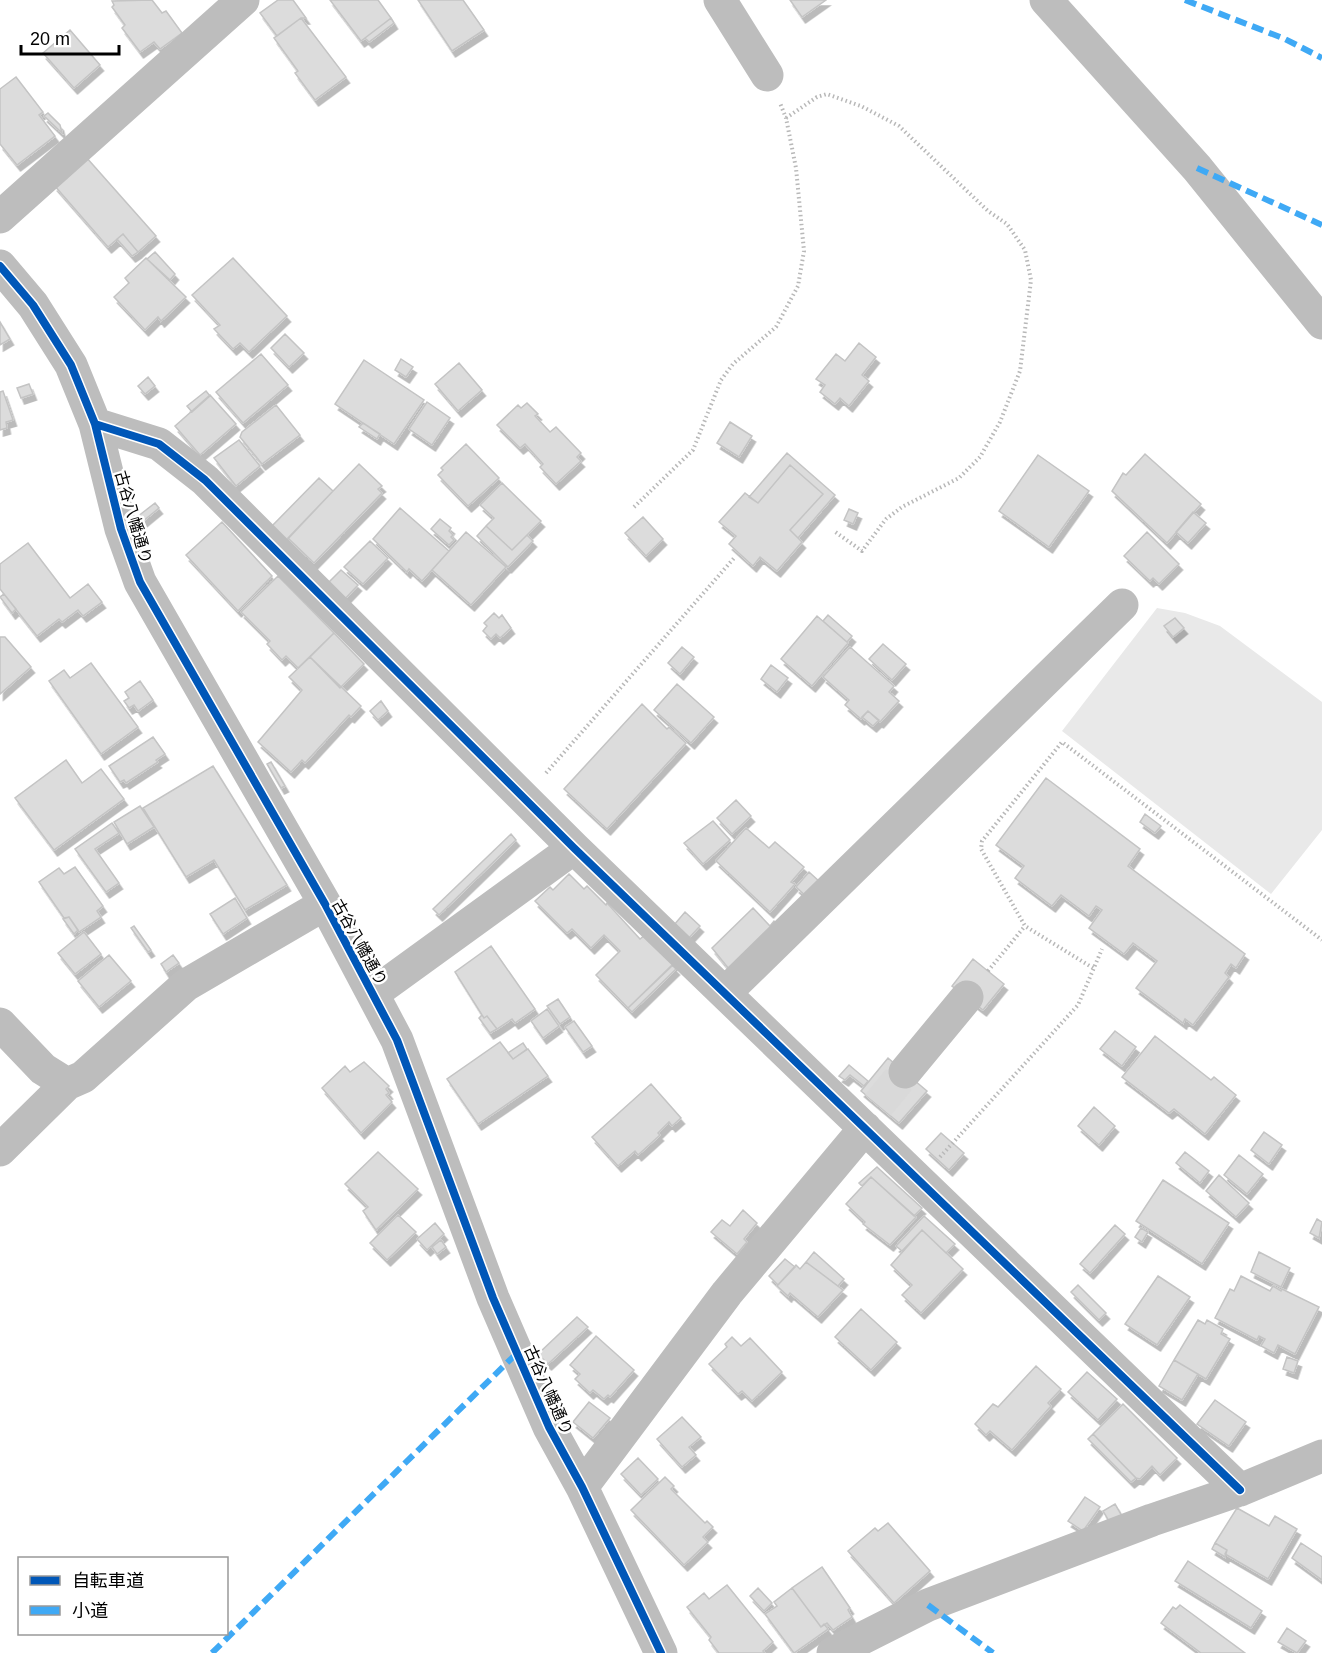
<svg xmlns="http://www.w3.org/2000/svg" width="1322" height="1653" font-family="Helvetica,'Noto Sans JP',sans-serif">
<defs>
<filter id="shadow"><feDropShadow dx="3.5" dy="6" stdDeviation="0" flood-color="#0004"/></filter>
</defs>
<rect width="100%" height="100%" fill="#fff"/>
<path fill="#e9e9e9" d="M 1157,608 L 1185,613 L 1220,626 L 1322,702 L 1322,830 L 1271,894 L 1062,731 Z"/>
<path fill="#dcdcdc" stroke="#c4c4c4" stroke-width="1.5" filter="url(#shadow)" d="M 152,0 L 162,13 L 166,11 L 182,33 L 160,49 L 154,42 L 140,52 L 122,28 L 125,25 L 112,7 L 114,5 L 112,1 Z
M 278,0 L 293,0 L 306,18 L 301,18 L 277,36 L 260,13 Z
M 330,0 L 378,0 L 391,18 L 361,41 Z
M 418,0 L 463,0 L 484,30 L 452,51 Z
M 790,0 L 826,0 L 802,17 Z
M 301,18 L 346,77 L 315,100 L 295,73 L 298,71 L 274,38 Z
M 391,18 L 394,23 L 369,42 L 365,38 Z
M 70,30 L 100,65 L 74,88 L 43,53 Z
M 16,77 L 43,112 L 39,115 L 55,136 L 17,165 L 0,144 L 0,89 Z
M 48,113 L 60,125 L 62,133 L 44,116 Z
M 86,157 L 156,236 L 138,252 L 123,234 L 108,247 L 54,185 Z
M 123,234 L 138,252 L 132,256 L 117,239 Z
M 155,252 L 175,274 L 170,280 L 147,259 Z
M 146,258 L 186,297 L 161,321 L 158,317 L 145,330 L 114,297 L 129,283 L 125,278 Z
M 233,258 L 287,316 L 249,352 L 240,343 L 233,349 L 214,329 L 220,325 L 192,295 Z
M 0,322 L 10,339 L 0,345 Z
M 285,334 L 304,353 L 289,367 L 271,348 Z
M 859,343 L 876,357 L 862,375 L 869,381 L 849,406 L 840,398 L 835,404 L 820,392 L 825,385 L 816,379 L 836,354 L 845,361 Z
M 261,354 L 288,385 L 243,423 L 216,392 Z
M 401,359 L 413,367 L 406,377 L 395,370 Z
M 364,360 L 424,400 L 394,444 L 335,404 Z
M 459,363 L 482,390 L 458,411 L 435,384 Z
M 148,377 L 155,386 L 145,394 L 138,386 Z
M 29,384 L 33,394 L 21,398 L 17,388 Z
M 3,391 L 13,420 L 6,422 L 7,428 L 0,430 L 0,392 Z
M 206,391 L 210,396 L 192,412 L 187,406 Z
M 210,395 L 236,424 L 200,455 L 175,426 Z
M 427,402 L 450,418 L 432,445 L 409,429 Z
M 527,403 L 538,414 L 535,416 L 550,432 L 556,427 L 581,453 L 577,457 L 581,461 L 556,484 L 540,467 L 543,464 L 525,444 L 520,448 L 497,425 L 518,405 L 521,408 Z
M 276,405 L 300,435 L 262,464 L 240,437 L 242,432 Z
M 730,422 L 752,436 L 739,457 L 717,443 Z
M 363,423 L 380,434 L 377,439 L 359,427 Z
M 239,440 L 260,466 L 236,486 L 214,458 Z
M 466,444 L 499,478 L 468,506 L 438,475 L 443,470 L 441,468 Z
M 787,453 L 835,495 L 798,538 L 790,530 L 823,494 L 790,465 L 758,503 L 749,497 Z
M 1145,454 L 1201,504 L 1167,543 L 1112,491 L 1123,473 L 1126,475 Z
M 1038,455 L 1089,491 L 1049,547 L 999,511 Z
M 359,464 L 382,486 L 378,489 L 382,493 L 314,563 L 288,538 Z
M 790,465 L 823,494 L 790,530 L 802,542 L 777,571 L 760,557 L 753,566 L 729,544 L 736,536 L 719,522 L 745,493 L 758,503 Z
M 319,478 L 333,491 L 286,541 L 271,527 Z
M 502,483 L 541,521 L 512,550 L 486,526 L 494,518 L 480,505 Z
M 155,503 L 159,508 L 142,522 L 137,517 Z
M 400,508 L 449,551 L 422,581 L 409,569 L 407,572 L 373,539 Z
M 849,509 L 858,513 L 853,524 L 844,520 Z
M 1193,512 L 1206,523 L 1188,543 L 1176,532 Z
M 643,517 L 663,539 L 646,556 L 625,533 Z
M 440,519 L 451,528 L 449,531 L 453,535 L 451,537 L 454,540 L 449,545 L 431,529 Z
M 222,522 L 272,576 L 238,611 L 186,555 Z
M 486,526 L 512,550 L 527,535 L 533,541 L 508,567 L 477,536 Z
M 466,532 L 506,567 L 471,605 L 432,570 Z
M 1147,532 L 1179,564 L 1159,584 L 1153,578 L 1150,581 L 1124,556 Z
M 370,541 L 388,558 L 363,584 L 344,567 Z
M 28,543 L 70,598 L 88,584 L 102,602 L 83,616 L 78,610 L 62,622 L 59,619 L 37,636 L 0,589 L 0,564 Z
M 341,570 L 358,585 L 342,602 L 325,586 Z
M 278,576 L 334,633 L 298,668 L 286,656 L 282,660 L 267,644 L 270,641 L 241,612 Z
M 4,594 L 16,609 L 12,613 L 0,597 Z
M 494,613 L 499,618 L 502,615 L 511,628 L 500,638 L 496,634 L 491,639 L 483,631 L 487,626 L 484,623 Z
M 828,615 L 852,636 L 847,642 L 823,621 Z
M 817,616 L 848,643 L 812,686 L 781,659 Z
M 1175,618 L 1184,628 L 1173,637 L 1164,626 Z
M 334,633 L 364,664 L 340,688 L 310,657 Z
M 0,637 L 5,637 L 31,667 L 0,694 Z
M 883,644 L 906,664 L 892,680 L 869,659 Z
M 682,647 L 694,657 L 680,674 L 668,663 Z
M 850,647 L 894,686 L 889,692 L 899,701 L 880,722 L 868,711 L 861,719 L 845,705 L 849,700 L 823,677 Z
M 310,657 L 361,706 L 351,717 L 349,715 L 305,763 L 302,760 L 291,772 L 258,742 L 302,690 L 289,677 Z
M 91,663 L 138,727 L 101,754 L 49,681 L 64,670 L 70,678 Z
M 771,665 L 788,678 L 777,692 L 761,679 Z
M 140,681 L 153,700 L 138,711 L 134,705 L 129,708 L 124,701 L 129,698 L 125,692 Z
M 677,684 L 714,717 L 691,743 L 654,710 Z
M 381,701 L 388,711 L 378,720 L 370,711 Z
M 642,704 L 667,729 L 669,727 L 686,743 L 607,829 L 564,789 Z
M 868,711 L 879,720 L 873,726 L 862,717 Z
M 153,737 L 165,754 L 156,760 L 158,762 L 126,783 L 124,780 L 120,782 L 109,766 Z
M 66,760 L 82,783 L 101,769 L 124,799 L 54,850 L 15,798 Z
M 271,762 L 285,786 L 281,788 L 267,764 Z
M 213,766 L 287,885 L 245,910 L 214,860 L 186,877 L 143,808 Z
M 1046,778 L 1140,849 L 1128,866 L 1245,954 L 1236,968 L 1231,964 L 1225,973 L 1229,977 L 1193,1025 L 1185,1019 L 1183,1023 L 1136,988 L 1157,961 L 1133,943 L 1124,954 L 1089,928 L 1102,910 L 1096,906 L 1089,916 L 1061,895 L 1052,906 L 1015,878 L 1024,866 L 996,845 Z
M 736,800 L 751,816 L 732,834 L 717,818 Z
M 140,806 L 154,827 L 127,844 L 114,822 Z
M 1145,814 L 1161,826 L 1155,833 L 1140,822 Z
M 713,821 L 730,840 L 703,864 L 684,843 Z
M 112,823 L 119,833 L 95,849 L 119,883 L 106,892 L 75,849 Z
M 746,828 L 769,848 L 775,842 L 804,867 L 791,882 L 795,884 L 770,912 L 716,861 Z
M 511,834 L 516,840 L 439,915 L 433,909 Z
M 75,867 L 103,906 L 97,911 L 101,917 L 79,932 L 69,917 L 64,918 L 39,882 L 59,868 L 64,874 Z
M 809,872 L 820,882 L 807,897 L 796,887 Z
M 569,874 L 584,889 L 587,886 L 606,905 L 607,903 L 640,939 L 645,935 L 674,964 L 628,1008 L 596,975 L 620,951 L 604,935 L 591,948 L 572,929 L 567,933 L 535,901 L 550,887 L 553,890 Z
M 235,898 L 247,918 L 223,934 L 210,914 Z
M 753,908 L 770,926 L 774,921 L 780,927 L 729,969 L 712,948 Z
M 685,912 L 700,926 L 688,939 L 674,925 Z
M 69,917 L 78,930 L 74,934 L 63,919 Z
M 134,926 L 151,950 L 148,952 L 131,928 Z
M 84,932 L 101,954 L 75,974 L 58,953 Z
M 491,946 L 535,1009 L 515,1023 L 512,1019 L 497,1029 L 487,1016 L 484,1018 L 482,1015 L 455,972 Z
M 109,955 L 131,981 L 99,1007 L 78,981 Z
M 173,955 L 179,963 L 166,972 L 161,964 Z
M 973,959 L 1004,984 L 983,1010 L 952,986 Z
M 672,965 L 676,969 L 632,1012 L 628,1008 Z
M 558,999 L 570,1017 L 560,1024 L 547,1006 Z
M 547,1009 L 559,1026 L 543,1038 L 531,1021 Z
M 482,1015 L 484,1018 L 487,1016 L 497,1029 L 490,1033 L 479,1018 Z
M 574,1021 L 592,1046 L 583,1052 L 565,1027 Z
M 1115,1031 L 1136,1047 L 1122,1066 L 1100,1049 Z
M 1155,1036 L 1211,1080 L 1214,1077 L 1236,1095 L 1205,1134 L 1174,1109 L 1169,1113 L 1122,1077 Z
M 500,1042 L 513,1059 L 528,1049 L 548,1076 L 478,1124 L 447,1079 Z
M 523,1043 L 527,1049 L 513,1059 L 508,1053 Z
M 888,1058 L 927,1091 L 899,1123 L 861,1091 Z
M 364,1062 L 389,1086 L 386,1089 L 389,1093 L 386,1095 L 392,1102 L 361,1133 L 322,1088 L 345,1066 L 350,1072 Z
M 849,1065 L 868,1081 L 864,1086 L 850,1075 L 845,1080 L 839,1076 Z
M 651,1084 L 681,1118 L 672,1126 L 669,1122 L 658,1133 L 660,1135 L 638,1155 L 635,1151 L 618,1166 L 592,1137 Z
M 1094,1107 L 1115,1126 L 1099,1145 L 1078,1126 Z
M 1264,1132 L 1282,1145 L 1269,1164 L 1251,1150 Z
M 941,1133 L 964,1153 L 949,1170 L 926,1149 Z
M 378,1152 L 418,1189 L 376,1230 L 363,1211 L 368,1207 L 345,1184 Z
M 1185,1152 L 1209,1171 L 1200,1183 L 1176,1163 Z
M 1239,1155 L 1263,1174 L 1247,1194 L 1224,1175 Z
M 877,1167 L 922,1208 L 914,1216 L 871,1177 L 862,1186 L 859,1183 Z
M 1219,1175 L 1249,1203 L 1236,1217 L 1206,1191 Z
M 871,1177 L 916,1217 L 890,1245 L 863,1224 L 865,1222 L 846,1204 Z
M 1163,1180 L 1229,1223 L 1202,1264 L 1136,1221 Z
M 743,1210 L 757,1223 L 744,1239 L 747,1242 L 737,1254 L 711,1232 L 722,1220 L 730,1226 Z
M 398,1215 L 416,1232 L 387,1260 L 370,1243 Z
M 924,1216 L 955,1244 L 946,1253 L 922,1230 L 902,1251 L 896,1246 Z
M 1317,1219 L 1322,1222 L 1319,1238 L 1310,1233 Z
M 435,1223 L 444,1234 L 427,1250 L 417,1239 Z
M 1115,1225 L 1125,1234 L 1090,1273 L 1080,1264 Z
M 1141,1228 L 1148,1232 L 1142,1242 L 1135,1237 Z
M 922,1230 L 963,1269 L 921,1313 L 902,1295 L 912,1285 L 891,1265 Z
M 441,1240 L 446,1247 L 437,1254 L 432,1247 Z
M 814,1252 L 844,1279 L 838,1286 L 806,1262 Z
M 1259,1252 L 1290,1268 L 1281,1287 L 1251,1272 Z
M 785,1259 L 795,1267 L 778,1285 L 769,1276 Z
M 806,1262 L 843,1290 L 818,1317 L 790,1293 L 788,1296 L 777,1286 L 796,1265 L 800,1269 Z
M 1158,1276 L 1190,1297 L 1157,1345 L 1125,1324 Z
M 1241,1276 L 1270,1291 L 1273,1286 L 1281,1291 L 1282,1289 L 1319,1307 L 1295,1354 L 1278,1345 L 1274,1353 L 1261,1346 L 1265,1339 L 1259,1336 L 1257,1340 L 1215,1318 L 1230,1289 L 1234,1291 Z
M 1078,1285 L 1106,1313 L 1099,1320 L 1071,1292 Z
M 861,1309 L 897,1342 L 871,1370 L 835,1337 Z
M 577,1317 L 588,1327 L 548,1364 L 538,1354 Z
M 1198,1320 L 1205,1324 L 1207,1320 L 1223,1329 L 1221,1334 L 1230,1339 L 1206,1379 L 1174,1360 Z
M 596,1336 L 634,1370 L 610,1397 L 608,1395 L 604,1399 L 593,1390 L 590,1393 L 575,1379 L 580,1374 L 570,1365 Z
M 732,1337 L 741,1346 L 750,1338 L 782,1372 L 752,1401 L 742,1391 L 738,1394 L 709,1364 L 727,1347 L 725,1344 Z
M 1287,1357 L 1298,1361 L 1294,1373 L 1283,1369 Z
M 1174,1360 L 1198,1374 L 1182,1400 L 1159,1386 Z
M 1036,1366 L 1061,1389 L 1048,1403 L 1051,1406 L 1012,1450 L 990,1431 L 986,1435 L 975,1424 L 993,1404 L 998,1407 Z
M 1087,1372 L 1117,1399 L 1098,1420 L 1068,1392 Z
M 1215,1400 L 1246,1422 L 1229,1446 L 1197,1424 Z
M 589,1402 L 610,1418 L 593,1438 L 573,1422 Z
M 1123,1404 L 1177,1458 L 1160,1475 L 1152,1466 L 1140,1479 L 1136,1478 L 1093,1434 Z
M 682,1417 L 701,1437 L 689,1447 L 696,1455 L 682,1467 L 657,1439 Z
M 1093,1434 L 1136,1478 L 1131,1482 L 1088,1439 Z
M 638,1458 L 658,1479 L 641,1495 L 621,1474 Z
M 665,1477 L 674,1486 L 671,1489 L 705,1523 L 707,1521 L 713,1527 L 703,1537 L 708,1542 L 684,1565 L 631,1510 Z
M 1085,1497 L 1100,1507 L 1083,1531 L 1068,1521 Z
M 1115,1504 L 1122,1516 L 1110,1523 L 1103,1511 Z
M 1237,1508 L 1269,1526 L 1275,1516 L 1297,1529 L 1268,1579 L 1225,1554 L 1227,1550 L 1215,1543 Z
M 888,1523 L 930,1571 L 894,1603 L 848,1551 L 875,1528 L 878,1531 Z
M 1215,1543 L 1227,1550 L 1225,1557 L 1212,1549 Z
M 1301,1543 L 1322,1557 L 1322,1580 L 1292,1558 Z
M 1188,1561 L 1262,1611 L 1251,1628 L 1175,1581 Z
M 822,1567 L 850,1608 L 848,1610 L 852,1617 L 833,1630 L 827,1623 L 821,1627 L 792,1588 Z
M 727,1585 L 773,1642 L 763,1651 L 765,1653 L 719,1653 L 709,1640 L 711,1637 L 687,1607 L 704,1593 L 709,1599 Z
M 758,1588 L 772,1603 L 764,1611 L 750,1596 Z
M 792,1588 L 821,1627 L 824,1624 L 828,1629 L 794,1653 L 765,1614 L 777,1606 L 774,1602 Z
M 1180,1605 L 1245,1653 L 1201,1653 L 1161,1623 L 1173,1607 L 1176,1609 Z
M 1287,1628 L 1306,1641 L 1297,1653 L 1278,1642 Z"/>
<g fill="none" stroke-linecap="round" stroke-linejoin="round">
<path stroke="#d9d9d9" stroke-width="33" stroke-dasharray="33 16" stroke-linecap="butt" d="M 878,1105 L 905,1072"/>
<path stroke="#b8b8b8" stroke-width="4" stroke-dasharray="1.5 3" stroke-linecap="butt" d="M 786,118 L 817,97 L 827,94 L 861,106 L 899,126 L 988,211 L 1007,224 L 1025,250 L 1031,280 L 1020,371 L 1000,422 L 980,457 L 959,478 L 902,507 L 886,519 L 862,551 L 834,531
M 634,507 L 693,450 L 721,380 L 733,364 L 776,327 L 798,286 L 804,251 L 796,168 L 786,118 L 780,103
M 546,773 L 735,557
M 1093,968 L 1025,926 L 981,849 L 982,841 L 1062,742 L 1322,940
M 988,971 L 1025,926
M 940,1157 L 1078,1005 L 1102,949"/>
<path stroke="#bdbdbd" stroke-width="33" d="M 720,0 L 767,75
M 1046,0 L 1197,168 L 1322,323
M 0,217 L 243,0
M 0,266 L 33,305 L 71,365 L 95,424 L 121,529 L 140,582 L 325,904 L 397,1040 L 493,1298 L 549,1427 L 582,1487 L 661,1653
M 95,424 L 159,444 L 205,480 L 574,848 L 1240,1490
M 726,992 L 1122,605
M 374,993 L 574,848
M 0,1024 L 43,1069 L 67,1084 L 83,1077 L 186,985 L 325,904
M 905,1072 L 967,997
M 0,1150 L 67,1084
M 582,1487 L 727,1293 L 865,1128
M 833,1653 L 928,1605 L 1152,1520 L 1240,1490 L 1322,1456"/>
<path stroke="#3fa9f5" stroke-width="6" stroke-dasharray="12 6" stroke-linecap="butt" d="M 1185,0 L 1285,39 L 1322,58
M 1197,168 L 1322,225
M 928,1605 L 993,1653
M 212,1653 L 517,1353"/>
<defs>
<path id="cycleway" d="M 0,266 L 33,305 L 71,365 L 95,424 L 121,529 L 140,582 L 325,904 L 397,1040 L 493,1298 L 549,1427 L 582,1487 L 661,1653
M 95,424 L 159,444 L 205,480 L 574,848 L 1240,1490"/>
</defs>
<use href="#cycleway" stroke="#fff" stroke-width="11"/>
<use href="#cycleway" stroke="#0057b8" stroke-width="8"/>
</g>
<g text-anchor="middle" stroke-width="5" stroke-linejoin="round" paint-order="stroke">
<g font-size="16" fill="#000" stroke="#fff">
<text transform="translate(134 517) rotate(74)" y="6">古谷八幡通り</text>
<text transform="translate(360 942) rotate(61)" y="6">古谷八幡通り</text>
<text transform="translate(549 1390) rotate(66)" y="6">古谷八幡通り</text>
</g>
</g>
<rect x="18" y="1557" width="210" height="78" fill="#ffffff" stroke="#999999" stroke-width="1.5"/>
<rect x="30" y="1576" width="30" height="9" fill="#0057b8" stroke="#999999" stroke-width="1.5"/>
<text x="72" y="1587" font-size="18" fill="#000000">自転車道</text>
<rect x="30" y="1606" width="30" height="9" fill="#3fa9f5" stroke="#999999" stroke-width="1.5"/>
<text x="72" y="1617" font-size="18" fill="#000000">小道</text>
<path d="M21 45v9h98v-9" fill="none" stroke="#000000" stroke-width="3"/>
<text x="30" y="45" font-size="18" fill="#000000" stroke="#ffffff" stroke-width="4.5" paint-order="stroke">20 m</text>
</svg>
